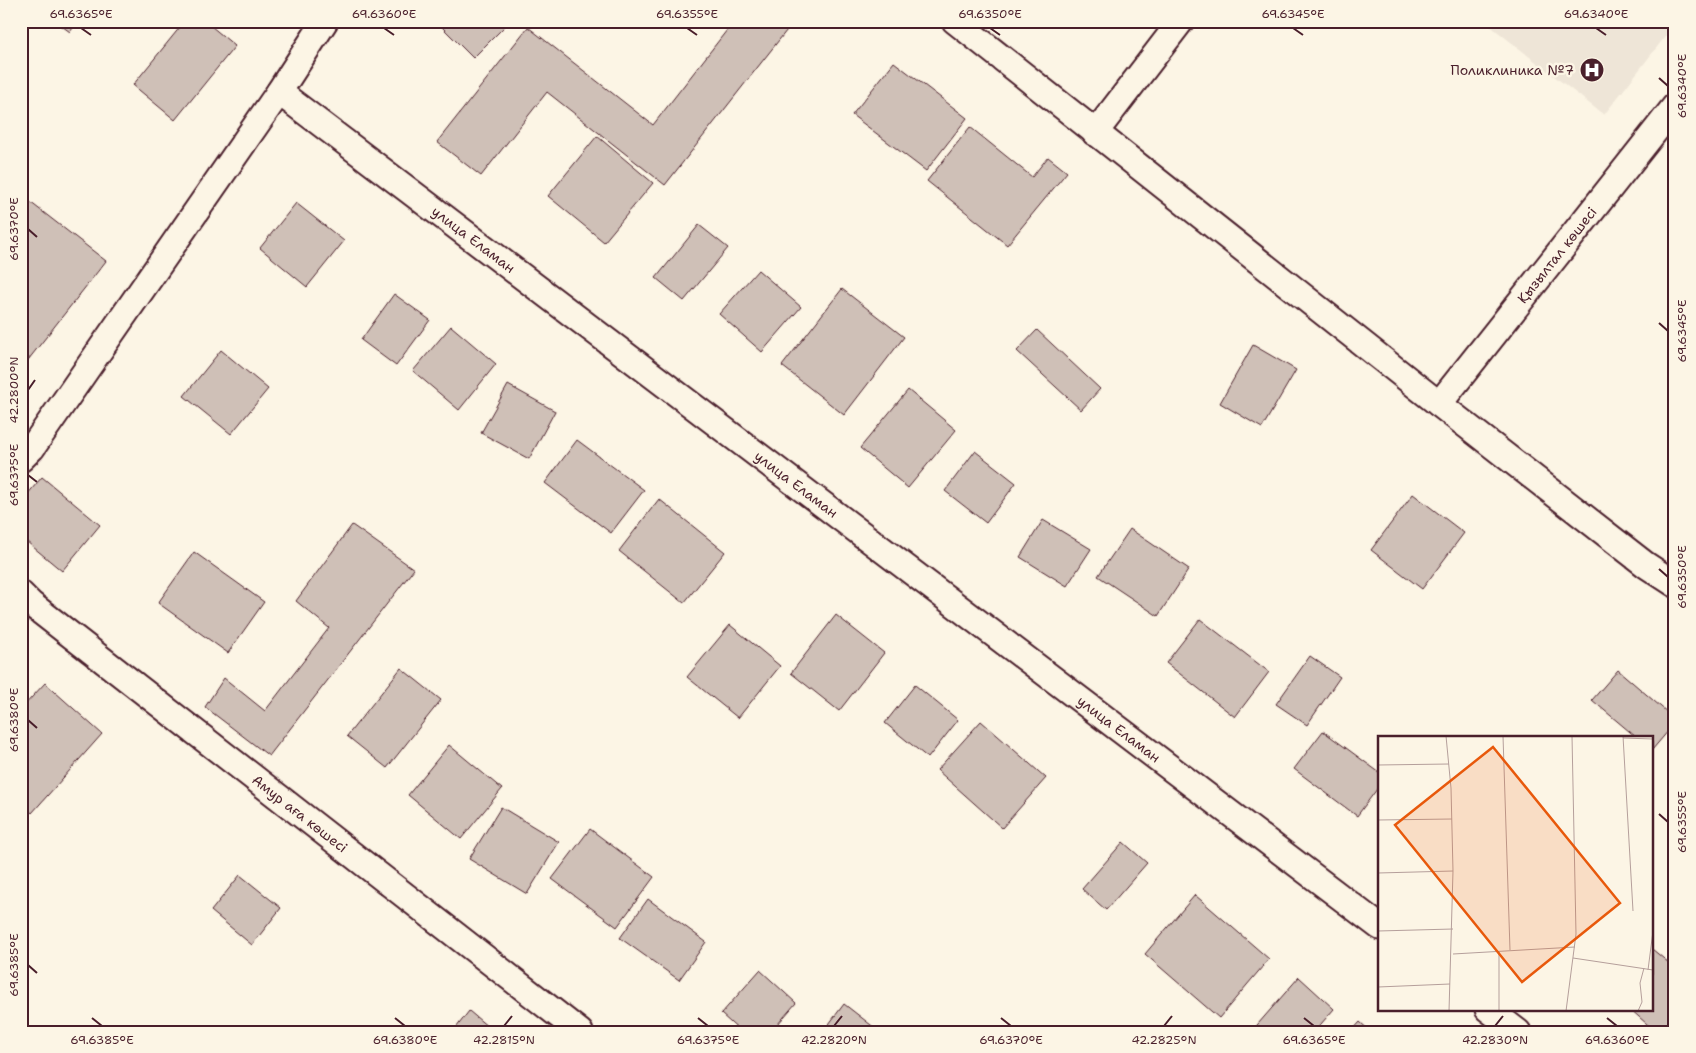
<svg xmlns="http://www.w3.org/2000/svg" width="1696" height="1053" font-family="'Shantell Sans',sans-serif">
<rect width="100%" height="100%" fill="#fcf5e5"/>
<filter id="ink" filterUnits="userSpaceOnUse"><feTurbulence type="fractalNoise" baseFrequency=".02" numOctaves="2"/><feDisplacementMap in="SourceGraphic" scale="10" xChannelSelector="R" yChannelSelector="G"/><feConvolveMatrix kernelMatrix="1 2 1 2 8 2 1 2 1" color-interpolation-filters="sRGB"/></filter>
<g filter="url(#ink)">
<path fill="#eee5d7" d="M 1484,21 L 1675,21 L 1675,24 L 1604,115 Z"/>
<path fill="#cfc0b7" stroke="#4a1f2b" d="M 55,21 L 78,21 L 70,32 Z
M 185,21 L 205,21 L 235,46 L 175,120 L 133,85 Z
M 436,21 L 510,21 L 473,58 Z
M 734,21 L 794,21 L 665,185 L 547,92 L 481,176 L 437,142 L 528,27 L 653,125 Z
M 894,62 L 967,118 L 926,171 L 852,115 Z
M 970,127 L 1032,177 L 1048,157 L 1067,172 L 1007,245 L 927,181 Z
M 597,136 L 653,183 L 604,242 L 548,196 Z
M 21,195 L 106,261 L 21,369 Z
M 296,203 L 344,241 L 307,287 L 260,248 Z
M 699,225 L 728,248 L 684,301 L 656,278 Z
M 758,270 L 801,307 L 762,352 L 719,314 Z
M 842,289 L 904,337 L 844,415 L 782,366 Z
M 394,294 L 430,320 L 396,366 L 361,340 Z
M 451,326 L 496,364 L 459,410 L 413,371 Z
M 1037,330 L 1100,389 L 1081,410 L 1017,351 Z
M 1253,345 L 1296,370 L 1262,428 L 1220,403 Z
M 221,350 L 268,389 L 231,434 L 184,396 Z
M 508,385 L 555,411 L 529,459 L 481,433 Z
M 908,390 L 956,430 L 908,488 L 860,448 Z
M 577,440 L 644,490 L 611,533 L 545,483 Z
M 975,451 L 1016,483 L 986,523 L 945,491 Z
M 42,477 L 100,525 L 62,571 L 21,537 L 21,502 Z
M 1413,494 L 1464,533 L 1422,589 L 1371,550 Z
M 659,499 L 725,552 L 684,603 L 619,551 Z
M 1043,520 L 1091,549 L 1067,586 L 1020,557 Z
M 352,525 L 414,569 L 269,756 L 205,707 L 224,678 L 265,711 L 329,628 L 296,601 Z
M 1130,529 L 1189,569 L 1158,616 L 1098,576 Z
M 194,552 L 264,602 L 228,653 L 158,603 Z
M 836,615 L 884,653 L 839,711 L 791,673 Z
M 1200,619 L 1269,672 L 1235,717 L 1166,663 Z
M 730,625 L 780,666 L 738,718 L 687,677 Z
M 1310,656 L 1340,677 L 1307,725 L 1276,704 Z
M 401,668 L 441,700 L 387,768 L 347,736 Z
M 1618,670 L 1675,719 L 1675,723 L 1652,750 L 1652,737 L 1636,737 L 1592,700 Z
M 45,683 L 102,734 L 32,813 L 21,803 L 21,709 Z
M 915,685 L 958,720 L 928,758 L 885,723 Z
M 981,721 L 1046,778 L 1002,828 L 937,770 Z
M 1323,731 L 1380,773 L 1380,785 L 1357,816 L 1294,769 Z
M 449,745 L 502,789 L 461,839 L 408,795 Z
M 501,807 L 559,842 L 527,894 L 469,859 Z
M 590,829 L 654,877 L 617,927 L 552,879 Z
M 1123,842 L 1147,863 L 1106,910 L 1082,889 Z
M 240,875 L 281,908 L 252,945 L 211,911 Z
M 1195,895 L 1269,959 L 1219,1018 L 1145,954 Z
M 648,899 L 706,942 L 679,980 L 620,938 Z
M 1652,949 L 1675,968 L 1675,1014 L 1660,1032 L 1656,1032 L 1630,1009 L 1652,1009 Z
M 760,970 L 796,1003 L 771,1032 L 741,1032 L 721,1014 Z
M 1299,977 L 1334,1009 L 1314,1032 L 1251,1032 Z
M 844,1004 L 880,1032 L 823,1032 Z
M 469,1011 L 494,1032 L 453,1032 Z
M 1360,1022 L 1371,1032 L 1351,1032 Z"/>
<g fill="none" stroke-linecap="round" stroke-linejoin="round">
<defs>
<g id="street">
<path d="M 955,21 L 1439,404 L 1646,565 L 1675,584"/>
<path id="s1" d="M 279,92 L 1380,927"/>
<path d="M 1095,133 L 1181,21"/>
<path id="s2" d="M 1439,404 L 1675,106"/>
<path d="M 21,459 L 32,448 L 279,92 L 325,21"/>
<path id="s3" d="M 21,594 L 31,604 L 580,1032"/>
<path d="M 1488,1009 L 1518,1032"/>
</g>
</defs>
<use href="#street" stroke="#4a1f2b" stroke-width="29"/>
<use href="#street" stroke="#fcf5e5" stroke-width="25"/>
</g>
</g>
<path fill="none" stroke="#4a1f2b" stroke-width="2" d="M 81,28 L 91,35M 384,28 L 394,35M 687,28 L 697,35M 990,28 L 1000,35M 1293,28 L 1303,35M 1596,28 L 1606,35M 1659,78 L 1668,86M 28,229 L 37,237M 1659,323 L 1668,331M 28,390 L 35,380M 28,475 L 37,482M 1659,569 L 1668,577M 28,720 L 37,728M 1659,814 L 1668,822M 28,965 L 37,973M 92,1018 L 102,1026M 395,1018 L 405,1026M 698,1018 L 708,1026M 1001,1018 L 1011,1026M 1304,1018 L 1314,1026M 1607,1018 L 1617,1026M 504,1026 L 512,1016M 834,1026 L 842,1016M 1164,1026 L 1172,1016M 1495,1026 L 1503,1016"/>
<defs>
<symbol id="hospital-disc" viewBox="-11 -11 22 22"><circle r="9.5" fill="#4a1f2b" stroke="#fcf5e5"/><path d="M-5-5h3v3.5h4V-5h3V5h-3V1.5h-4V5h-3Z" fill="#fff"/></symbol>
</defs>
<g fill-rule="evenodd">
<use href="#hospital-disc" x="1578" y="56" width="28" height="28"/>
</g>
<g text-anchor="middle" stroke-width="5" stroke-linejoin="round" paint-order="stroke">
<g font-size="14" fill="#4a1f2b" stroke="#fcf5e5" text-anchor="end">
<text x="1574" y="75">Поликлиника №7</text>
</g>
<g font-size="14" fill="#4a1f2b" stroke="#fcf5e5">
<text dy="5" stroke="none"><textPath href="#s1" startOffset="244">улица Еламан</textPath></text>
<text dy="5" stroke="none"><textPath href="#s2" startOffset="190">Қызылтал көшесі</textPath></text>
<text dy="5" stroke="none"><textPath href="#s1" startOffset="649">улица Еламан</textPath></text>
<text dy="5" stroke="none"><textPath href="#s1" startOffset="1054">улица Еламан</textPath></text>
<text dy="5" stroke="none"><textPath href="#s3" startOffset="355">Амур аға көшесі</textPath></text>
</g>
</g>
<g transform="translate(1378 736)">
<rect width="275" height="275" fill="#fcf5e5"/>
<path fill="none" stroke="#b59f9b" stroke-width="1" d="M 68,0 L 73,52 L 75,135 L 71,275M 125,0 L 132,214M 245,0 L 255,175M 245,2 L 275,3M 0,29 L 71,28M 0,84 L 74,83M 0,137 L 75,135M 0,195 L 75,193M 75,218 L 197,211M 195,222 L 275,234M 270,234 L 275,195M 0,251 L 72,248M 121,275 L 121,215M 188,275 L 198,198 L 194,0M 260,275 L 264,266 L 262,247 L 266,232"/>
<path fill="#e8590c" fill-opacity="0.15" stroke="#e8590c" stroke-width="2.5" d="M 115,11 L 242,167 L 144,246 L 17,89 Z"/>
<rect width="275" height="275" fill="none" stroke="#4a1f2b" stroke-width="2.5"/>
</g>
<rect width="1696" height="1053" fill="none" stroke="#fcf5e5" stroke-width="55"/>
<rect x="28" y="28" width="1640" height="998" fill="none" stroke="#4a1f2b" stroke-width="2"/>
<g font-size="12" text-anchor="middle" fill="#4a1f2b">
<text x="81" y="18">69.6365°E</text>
<text x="384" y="18">69.6360°E</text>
<text x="687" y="18">69.6355°E</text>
<text x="990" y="18">69.6350°E</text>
<text x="1293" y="18">69.6345°E</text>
<text x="1596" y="18">69.6340°E</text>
<text transform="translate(1682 86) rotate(-90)" y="4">69.6340°E</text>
<text transform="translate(14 229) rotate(-90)" y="4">69.6370°E</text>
<text transform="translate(1682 331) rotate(-90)" y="4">69.6345°E</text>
<text transform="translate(14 390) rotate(-90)" y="4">42.2800°N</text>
<text transform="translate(14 475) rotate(-90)" y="4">69.6375°E</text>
<text transform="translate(1682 577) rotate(-90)" y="4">69.6350°E</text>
<text transform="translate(14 720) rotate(-90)" y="4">69.6380°E</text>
<text transform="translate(1682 822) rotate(-90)" y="4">69.6355°E</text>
<text transform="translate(14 965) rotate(-90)" y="4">69.6385°E</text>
<text x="102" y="1044">69.6385°E</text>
<text x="405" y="1044">69.6380°E</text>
<text x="504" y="1044">42.2815°N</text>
<text x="708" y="1044">69.6375°E</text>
<text x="834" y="1044">42.2820°N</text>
<text x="1011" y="1044">69.6370°E</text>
<text x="1164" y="1044">42.2825°N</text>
<text x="1314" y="1044">69.6365°E</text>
<text x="1495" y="1044">42.2830°N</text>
<text x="1617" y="1044">69.6360°E</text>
</g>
</svg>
